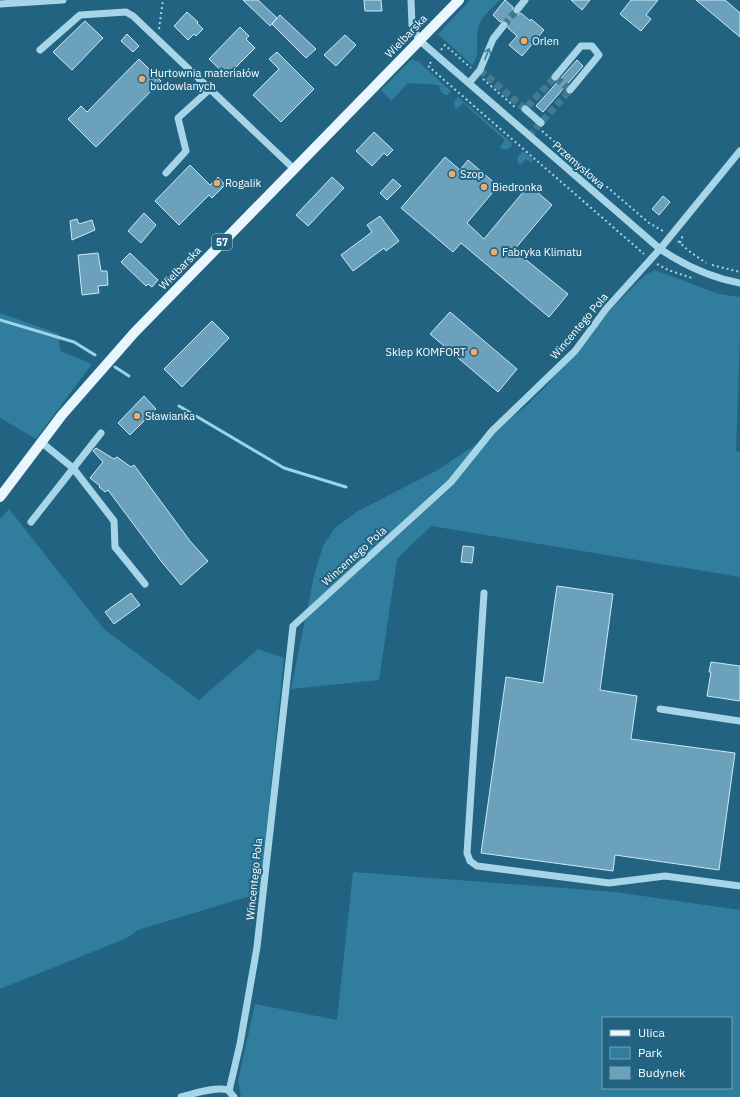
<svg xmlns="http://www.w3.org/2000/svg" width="740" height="1097" font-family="'IBM Plex Sans',sans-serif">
<rect width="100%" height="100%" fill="#216381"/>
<path fill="#317d9d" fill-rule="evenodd" d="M 470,0 L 500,0 C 494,5 482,17 479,25 C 474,38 482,53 472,65 L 438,34 Z
M 412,59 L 421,63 L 421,64 L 451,91 L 448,95 L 445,95 L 441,92 L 439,85 L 408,83 L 391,101 L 381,90 Z
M 458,97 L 512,143 C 513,148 507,150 502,149 L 500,146 L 505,140 L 463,103 L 457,109 L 455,108 L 454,102 Z
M 523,151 L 533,160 L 531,163 L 526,159 L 521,164 L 519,164 C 515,159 519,155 523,151 Z
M 655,270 L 719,294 L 740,297 L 740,333 L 736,451 L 740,452 L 740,577 L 431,526 L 397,559 L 379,680 L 291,689 L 314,576 L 323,546 L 335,528 L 358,511 L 436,471 L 471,448 L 524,408 L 547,385 L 607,313 L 645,275 Z
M 0,313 L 59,334 L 60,351 L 92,364 L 36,439 L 0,418 Z
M 9,509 L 104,629 L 199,700 L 258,649 L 284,658 L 260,893 L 138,930 L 127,938 L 0,989 L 0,519 Z
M 353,872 L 615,892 L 740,910 L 740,1097 L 241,1097 L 238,1081 L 255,1004 L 337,1020 ZM 603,1018 L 731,1018 L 731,1088 L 603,1088 Z"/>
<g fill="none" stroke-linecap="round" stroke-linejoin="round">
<path stroke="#9bd3e9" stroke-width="3" d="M 0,320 L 74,342 L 95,355
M 115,367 L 129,376
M 179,406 L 284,468 L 346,487"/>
</g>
<path fill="#6ba1ba" stroke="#cbe9f6" d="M 243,0 L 258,0 L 277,18 L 270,26 Z
M 364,0 L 381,0 L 382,11 L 365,11 Z
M 505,0 L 513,7 L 512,11 L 514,14 L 517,15 L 521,13 L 530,21 L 531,19 L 544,30 L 522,56 L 509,45 L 517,36 L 508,28 L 508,23 L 505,20 L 500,22 L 493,15 Z
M 571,0 L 590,0 L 582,10 Z
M 631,0 L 658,0 L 646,15 L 651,19 L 641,31 L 620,14 Z
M 696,0 L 725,0 L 740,13 L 740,37 Z
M 187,12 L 198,22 L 197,23 L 203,29 L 196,36 L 194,34 L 188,40 L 174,26 Z
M 280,15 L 316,49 L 306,58 L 272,24 Z
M 85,21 L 103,38 L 72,70 L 53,52 Z
M 240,27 L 249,36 L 246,39 L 255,48 L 227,76 L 209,59 Z
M 127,34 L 139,46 L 133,52 L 121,41 Z
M 345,35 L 356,45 L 336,66 L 324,55 Z
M 277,52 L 314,89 L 281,122 L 253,95 L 279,69 L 269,59 Z
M 139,59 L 161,81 L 96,147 L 68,119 L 81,106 L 87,112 Z
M 577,60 L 583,66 L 543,112 L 536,106 Z
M 374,132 L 393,150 L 387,156 L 384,153 L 372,166 L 356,151 Z
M 445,157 L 460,170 L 468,160 L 498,186 L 467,223 L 484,239 L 529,185 L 552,205 L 514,250 L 568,294 L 549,317 L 461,243 L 453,252 L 401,208 Z
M 190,165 L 210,185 L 218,177 L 225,185 L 212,198 L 209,195 L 179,225 L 155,201 Z
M 332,177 L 344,188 L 308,226 L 296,215 Z
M 393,179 L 401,186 L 387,200 L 380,193 Z
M 663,196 L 670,202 L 659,215 L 652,209 Z
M 144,213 L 156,225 L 141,243 L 128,231 Z
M 380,216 L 399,241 L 386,251 L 384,248 L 353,271 L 341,255 L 372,232 L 367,225 Z
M 77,219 L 79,224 L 92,220 L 95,230 L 72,240 L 70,221 Z
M 98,253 L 101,271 L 107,271 L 108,285 L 98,286 L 99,293 L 82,295 L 78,255 Z
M 130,253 L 158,280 L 152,287 L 148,284 L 146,286 L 121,262 Z
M 450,312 L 517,369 L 498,392 L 430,334 Z
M 212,321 L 229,338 L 182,387 L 164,369 Z
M 144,396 L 156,409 L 130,435 L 118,423 Z
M 96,448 L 114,459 L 117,457 L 131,467 L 134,465 L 190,541 L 208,561 L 181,585 L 161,561 L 108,490 L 105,492 L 99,487 L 100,486 L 90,478 L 103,462 L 93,451 Z
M 463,546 L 474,547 L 472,563 L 461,562 Z
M 557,586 L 613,594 L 600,690 L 637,696 L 631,739 L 735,753 L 719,870 L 615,855 L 613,871 L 481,853 L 506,677 L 543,683 Z
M 131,593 L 140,605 L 114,624 L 105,612 Z
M 711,662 L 740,666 L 740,701 L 707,696 L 711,672 L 709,672 Z"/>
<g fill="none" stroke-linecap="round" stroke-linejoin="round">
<path stroke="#427a94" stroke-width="7" stroke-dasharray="7 3.5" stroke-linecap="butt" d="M 504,25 L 517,10
M 480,70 L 525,109 L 555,77 L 570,90 L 529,136"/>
<path stroke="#a7d5e8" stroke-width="2" stroke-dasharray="2 3" stroke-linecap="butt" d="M 159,29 L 163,0
M 441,50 L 445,45 L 471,68
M 431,62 L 428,66 L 644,254
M 483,79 L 516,108
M 542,131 L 649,223 L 663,231
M 678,241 L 689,251 L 706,263
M 680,243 L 683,235
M 657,264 L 668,270 L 692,278
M 712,265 L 740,272"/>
<path stroke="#a7d5e8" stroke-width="7" d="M 411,0 L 412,25 L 419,40 L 660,249 C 684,265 712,278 740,283
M 0,4 L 63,0
M 517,10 L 525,0
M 40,50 L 80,15 L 126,12 L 133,16 L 294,169
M 555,77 L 581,46 L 592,46 L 599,55 L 570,90
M 469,83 L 480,70 L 493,39 L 504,25
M 525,109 L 541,123
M 166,173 L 186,151 L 178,118 L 210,89
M 41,442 L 73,468 L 114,521 L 115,547 L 145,584
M 31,522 L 101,433
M 484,593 L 467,853 L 470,861 L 477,866 L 609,883 L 665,876 L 740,886
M 660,709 L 740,721
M 229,1091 L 240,1044 L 257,947 L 293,626 L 451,482 L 492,431 L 575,351 L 606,309 L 660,249 L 740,151
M 181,1097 C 192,1094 216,1086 228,1090 C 230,1092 232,1095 234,1097"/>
<path stroke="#eaf6fe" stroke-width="10" d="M 0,497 L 62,415 L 134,333 L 459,0"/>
</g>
<defs><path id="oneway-shaft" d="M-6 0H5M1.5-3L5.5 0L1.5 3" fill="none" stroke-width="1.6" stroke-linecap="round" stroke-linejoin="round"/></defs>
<use stroke="#42809b" href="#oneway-shaft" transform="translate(487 54) rotate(-69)"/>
<g fill="#f4a969" stroke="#216381" stroke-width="1.5">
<circle cx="524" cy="41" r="4"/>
<circle cx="142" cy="79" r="4"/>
<circle cx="452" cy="174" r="4"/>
<circle cx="217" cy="183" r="4"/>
<circle cx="484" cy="187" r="4"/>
<circle cx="494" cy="252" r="4"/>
<circle cx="474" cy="352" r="4"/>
<circle cx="137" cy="416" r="4"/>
</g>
<g text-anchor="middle" stroke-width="4" stroke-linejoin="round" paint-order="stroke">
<rect fill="#216381" stroke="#bcd0d9" stroke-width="1" x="212" y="234" width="20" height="16" rx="3"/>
<g font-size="10" font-weight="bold" fill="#fff">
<text x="222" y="246">57</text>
</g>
<g font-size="11" fill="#fff" stroke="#216381">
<text transform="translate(406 36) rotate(-46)" y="4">Wielbarska</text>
<text transform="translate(579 165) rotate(41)" y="4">Przemysłowa</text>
<text transform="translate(180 268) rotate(-46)" y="4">Wielbarska</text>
<text transform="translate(579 326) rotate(-50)" y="4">Wincentego Pola</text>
<text transform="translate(354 556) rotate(-42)" y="4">Wincentego Pola</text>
<text transform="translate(254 879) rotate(-84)" y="4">Wincentego Pola</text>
</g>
<g font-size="11" fill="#fff" stroke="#216381" text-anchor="start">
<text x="532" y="45">Orlen</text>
<text x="150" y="77">Hurtownia materiałów<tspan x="150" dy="13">budowlanych</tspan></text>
<text x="460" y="178">Szop</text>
<text x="225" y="187">Rogalik</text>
<text x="492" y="191">Biedronka</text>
<text x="502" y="256">Fabryka Klimatu</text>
<text x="466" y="356" text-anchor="end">Sklep KOMFORT</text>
<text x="145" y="420">Sławianka</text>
</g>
</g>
<rect x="602" y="1017" width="130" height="72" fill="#216381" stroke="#7aa1b3"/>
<rect x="610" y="1030" width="20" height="6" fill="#eaf6fe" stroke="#7aa1b3"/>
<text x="638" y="1037" font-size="12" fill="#ffffff">Ulica</text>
<rect x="610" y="1047" width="20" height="12" fill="#317d9d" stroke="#7aa1b3"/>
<text x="638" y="1057" font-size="12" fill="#ffffff">Park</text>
<rect x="610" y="1067" width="20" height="12" fill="#6ba1ba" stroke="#7aa1b3"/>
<text x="638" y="1077" font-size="12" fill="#ffffff">Budynek</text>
</svg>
